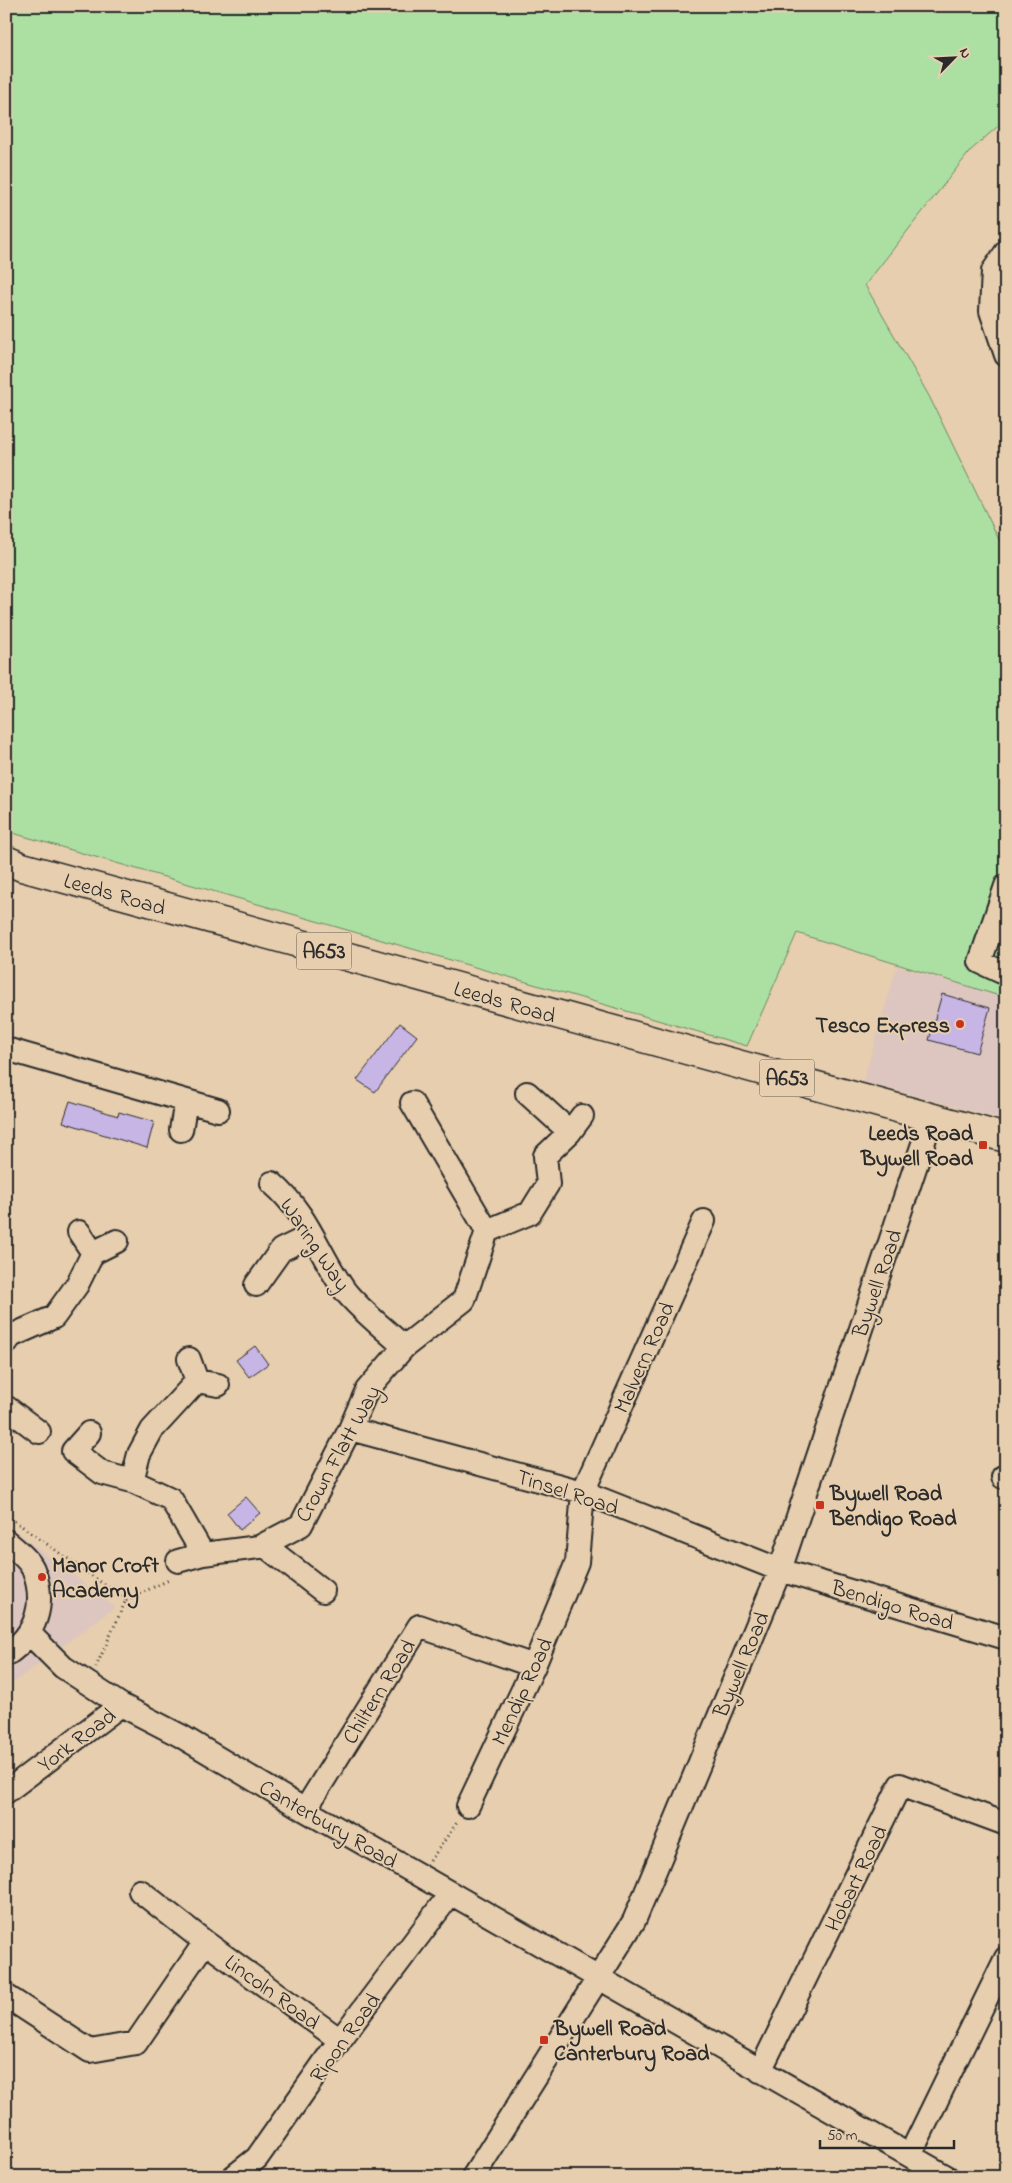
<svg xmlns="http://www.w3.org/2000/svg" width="1012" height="2183" font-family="'Indie Flower',sans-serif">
<rect width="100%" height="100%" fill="#e6ceae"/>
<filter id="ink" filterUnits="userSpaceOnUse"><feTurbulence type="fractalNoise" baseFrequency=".02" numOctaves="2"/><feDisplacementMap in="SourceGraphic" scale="10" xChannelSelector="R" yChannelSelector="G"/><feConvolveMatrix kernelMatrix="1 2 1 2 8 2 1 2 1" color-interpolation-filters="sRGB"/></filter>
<g filter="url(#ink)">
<path fill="#ddc6bf" d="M 897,966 L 1006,998 L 1006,1039 L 1003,1050 L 1006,1051 L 1006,1120 L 863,1082 Z
M 6,1524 L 115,1607 L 6,1688 Z"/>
<path fill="#ace0a2" stroke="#6c8666" d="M 6,6 L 1006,6 L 1006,119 L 971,150 L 865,285 L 929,396 L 1006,554 L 1006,998 L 797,933 L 747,1046 L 6,831 Z"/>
<path fill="#c7b5e6" stroke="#2b2b2b" d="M 942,994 L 990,1008 L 977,1053 L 929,1040 Z
M 400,1023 L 417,1036 L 375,1092 L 357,1080 Z
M 70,1101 L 118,1116 L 119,1112 L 154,1122 L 147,1148 L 63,1122 Z
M 255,1346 L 268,1364 L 249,1377 L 236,1360 Z
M 246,1497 L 260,1513 L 240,1530 L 227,1513 Z"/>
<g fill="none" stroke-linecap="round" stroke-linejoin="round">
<defs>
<path id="minor" d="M 1006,252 L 993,271 L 991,311 L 1006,355
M 1006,886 L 980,962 L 1006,974
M 6,1049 L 218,1110
M 527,1093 L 570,1132
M 412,1103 L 487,1231
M 181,1130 L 186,1101
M 272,1183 C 309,1215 318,1253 345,1291 C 360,1310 386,1330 404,1347
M 79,1232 L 93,1253
M 256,1285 L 281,1250 L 312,1235
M 6,1343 L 11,1336 L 54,1317 L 77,1285 L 93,1253 L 117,1241
M 189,1359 L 197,1381
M 6,1407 L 39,1432
M 350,1429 L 583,1492 L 780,1570 L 1006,1638
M 89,1433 L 73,1451 L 102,1473 L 132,1481
M 1003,1477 L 1006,1478
M 6,1541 C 15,1549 28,1558 33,1569 C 47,1604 36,1635 6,1655
M 264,1545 L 323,1591
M 203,1554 L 171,1499 L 132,1481 L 139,1454 L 152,1430 L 197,1381 L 218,1385
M 178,1561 L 203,1554 L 259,1547 L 301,1525 L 350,1429 L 367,1390 L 404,1347 L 464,1300 L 487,1231 L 530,1213 L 548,1184 L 545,1156 L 570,1132 L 582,1116
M 30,1634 L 63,1667 L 121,1705 L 181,1736 L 305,1810 L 947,2177
M 6,1792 L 121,1705
M 468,1806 L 534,1666 L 577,1562 L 583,1492 L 704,1221
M 305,1810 L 419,1626 L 534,1666
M 140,1891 L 205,1942 L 340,2040
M 6,1996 L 90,2051 L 136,2043 L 205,1942
M 760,2071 L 900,1785 L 1006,1824
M 910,2155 L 1006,1958
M 233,2177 L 257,2158 L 340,2040 L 451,1893
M 473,2177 L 634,1921 L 780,1570 L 932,1117"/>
<path id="major" d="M 6,860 L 22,867 L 1006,1138"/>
</defs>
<use href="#minor" stroke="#2b2b2b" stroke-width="26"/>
<use href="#major" stroke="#2b2b2b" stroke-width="31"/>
<path stroke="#2b2b2b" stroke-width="3" stroke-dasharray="1 4" stroke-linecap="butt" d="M 6,1515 L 126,1600 L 96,1667
M 126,1600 L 171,1579
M 430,1861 L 458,1821"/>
<use href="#minor" stroke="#e6ceae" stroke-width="22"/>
<use href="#major" stroke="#e6ceae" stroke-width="28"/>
</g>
</g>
<g fill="#c8321e" stroke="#e6ceae" stroke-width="2">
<circle cx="960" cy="1024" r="5"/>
<rect x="978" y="1140" width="10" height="10" rx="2.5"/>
<rect x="815" y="1500" width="10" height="10" rx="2.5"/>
<circle cx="42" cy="1577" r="5"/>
<rect x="539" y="2035" width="10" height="10" rx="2.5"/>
</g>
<g text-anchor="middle" stroke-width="4" stroke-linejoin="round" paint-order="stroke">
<g fill="#e6ceae" stroke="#635c52" stroke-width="1">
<rect x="296.5" y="932.5" width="55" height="37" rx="4"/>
<rect x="759.5" y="1059.5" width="55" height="37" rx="4"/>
</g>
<g font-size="21" font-weight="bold" fill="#2b2b2b">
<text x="324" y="958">A653</text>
<text x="787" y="1085">A653</text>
</g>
<g font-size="22" fill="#2b2b2b" stroke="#e6ceae">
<text transform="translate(115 893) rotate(16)" y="8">Leeds Road</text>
<text transform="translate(505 1001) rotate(16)" y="8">Leeds Road</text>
<text transform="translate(316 1244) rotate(56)" y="8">Waring Way</text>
<text transform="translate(876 1283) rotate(-71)" y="8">Bywell Road</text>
<text transform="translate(643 1357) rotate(-66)" y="8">Malvern Road</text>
<text transform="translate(337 1453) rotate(-61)" y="8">Crown Flatt Way</text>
<text transform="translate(568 1491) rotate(18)" y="8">Tinsel Road</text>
<text transform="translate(893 1604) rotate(17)" y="8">Bendigo Road</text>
<text transform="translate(740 1664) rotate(-67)" y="8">Bywell Road</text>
<text transform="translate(378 1691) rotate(-58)" y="8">Chiltern Road</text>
<text transform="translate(521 1691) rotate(-65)" y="8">Mendip Road</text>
<text transform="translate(76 1739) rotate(-37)" y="8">York Road</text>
<text transform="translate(329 1823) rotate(30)" y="8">Canterbury Road</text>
<text transform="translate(855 1878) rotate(-64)" y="8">Hobart Road</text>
<text transform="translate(273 1991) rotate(36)" y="8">Lincoln Road</text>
<text transform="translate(344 2037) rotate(-54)" y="8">Ripon Road</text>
</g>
<g font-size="22" font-weight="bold" fill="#2b2b2b" stroke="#e6ceae" text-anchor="start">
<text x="950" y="1032" text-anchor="end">Tesco Express</text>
<text x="973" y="1140" text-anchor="end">Leeds Road<tspan x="973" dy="25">Bywell Road</tspan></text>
<text x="830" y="1500">Bywell Road<tspan x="830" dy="25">Bendigo Road</tspan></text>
<text x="52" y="1572">Manor Croft<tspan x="52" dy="25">Academy</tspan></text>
<text x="554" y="2035">Bywell Road<tspan x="554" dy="25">Canterbury Road</tspan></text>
</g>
</g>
<rect width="1012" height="2183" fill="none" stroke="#e6ceae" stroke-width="25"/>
<rect x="12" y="12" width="987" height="2158" fill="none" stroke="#2b2b2b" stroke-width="2" filter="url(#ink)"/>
<g transform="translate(954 58) rotate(66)" stroke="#e6ceae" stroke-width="4" paint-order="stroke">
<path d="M0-4L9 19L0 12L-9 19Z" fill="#2b2b2b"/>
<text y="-8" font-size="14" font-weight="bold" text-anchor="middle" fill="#2b2b2b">N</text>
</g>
<path d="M820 2140v8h134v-8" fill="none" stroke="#2b2b2b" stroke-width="2.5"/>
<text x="827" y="2140" font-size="15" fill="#2b2b2b" stroke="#e6ceae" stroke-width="4" paint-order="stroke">50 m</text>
</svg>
